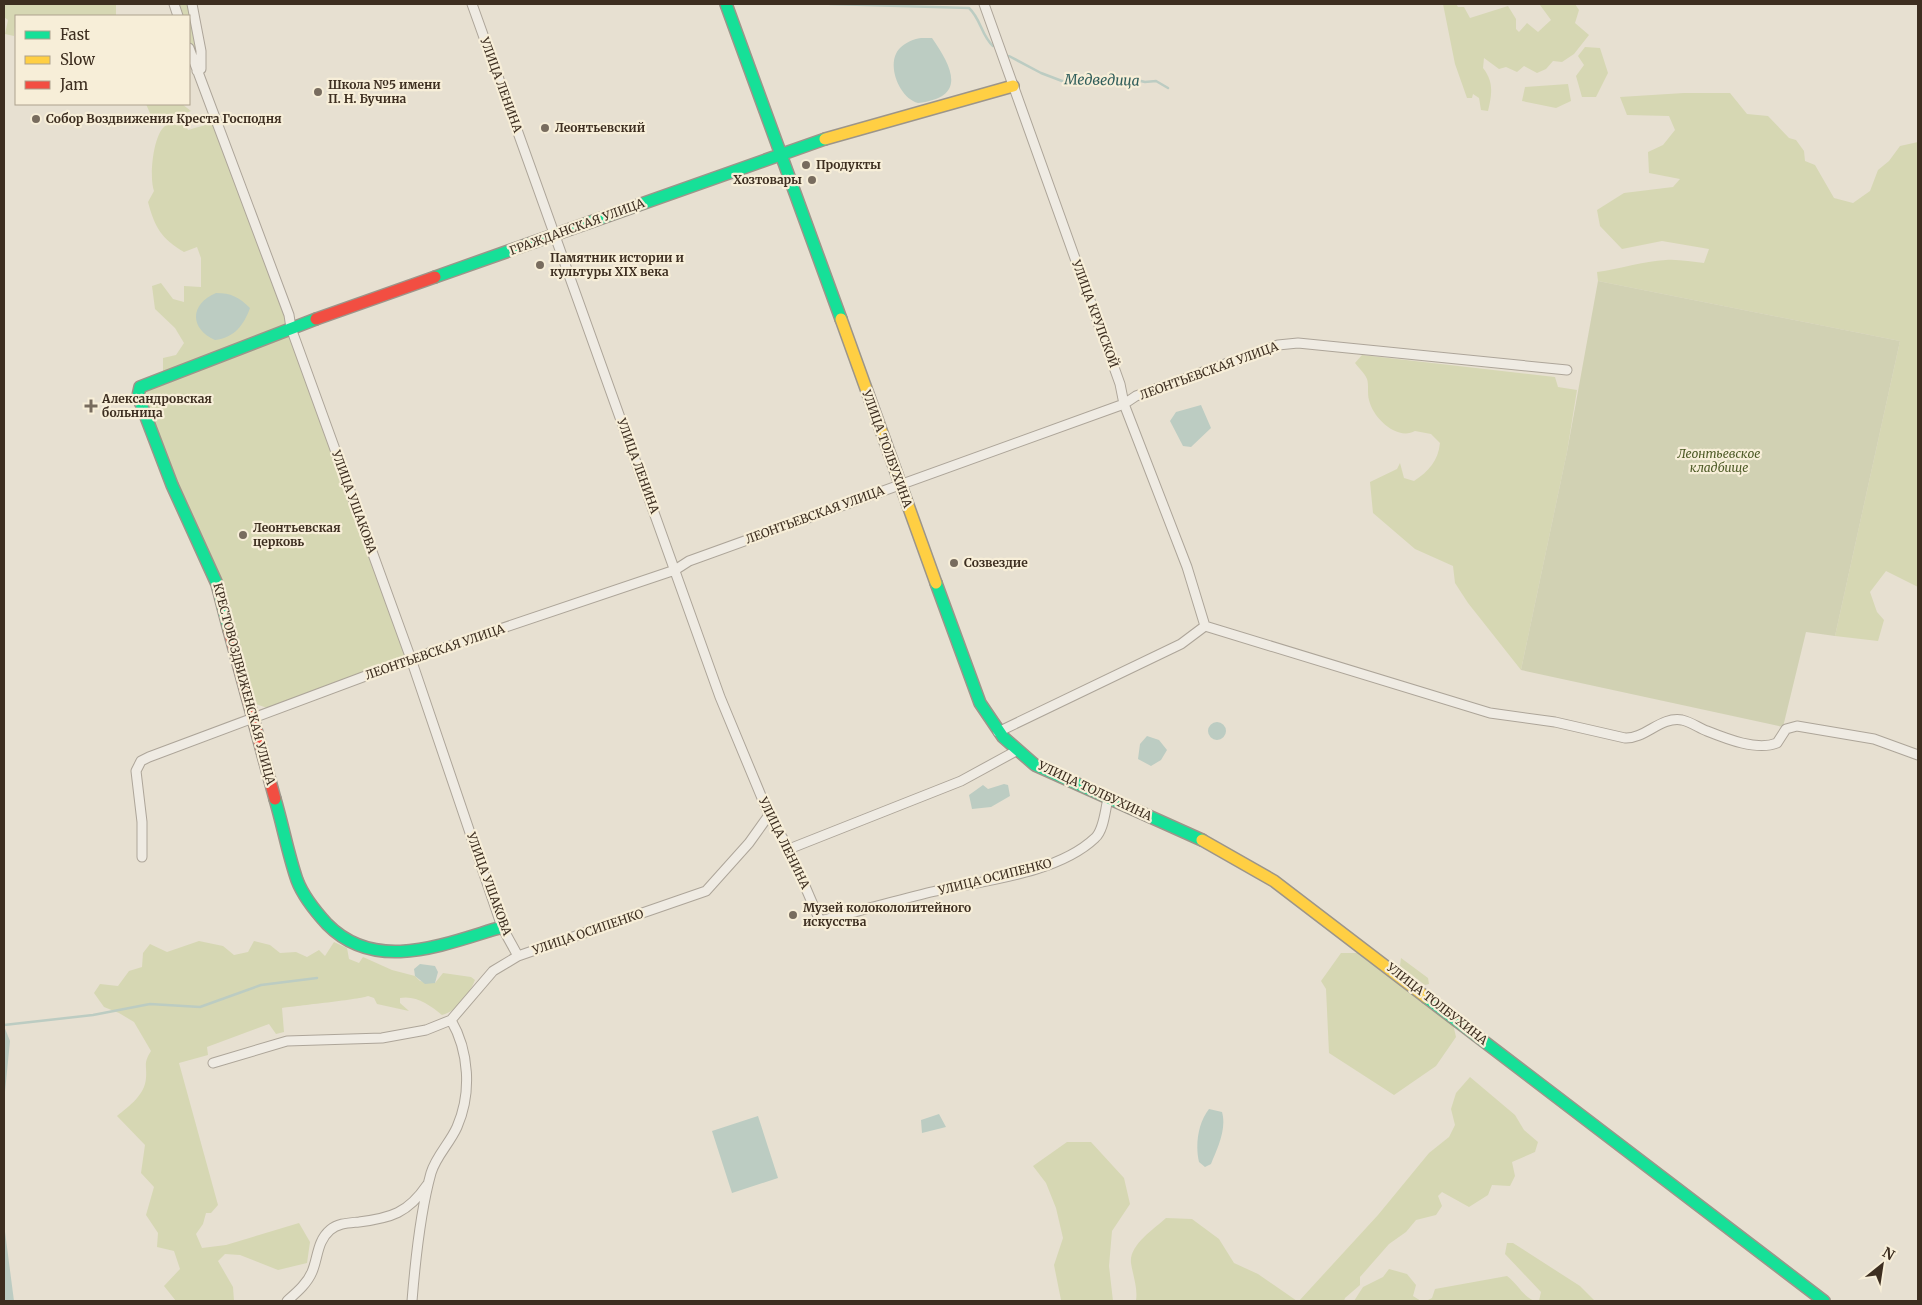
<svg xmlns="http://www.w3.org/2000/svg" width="1922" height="1305" font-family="Merriweather,serif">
<rect width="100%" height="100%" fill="#e7e0d1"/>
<path fill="#d6d7b3" d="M 4,4 L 116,4 L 116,15 L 16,16 L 14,36 L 5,34 L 8,20 L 4,17 Z
M 177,4 L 190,4 L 200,51 L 197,66 L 189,41 L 189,16 L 181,16 Z
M 1443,4 L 1456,4 L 1458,7 L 1464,7 L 1470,18 L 1508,6 L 1516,19 L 1516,29 L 1519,32 L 1527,23 L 1538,32 L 1551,20 L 1540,5 L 1542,4 L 1575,4 L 1579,10 L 1575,23 L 1589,35 L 1574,54 L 1562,62 L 1553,61 L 1546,69 L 1537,73 L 1524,66 L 1517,72 L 1506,67 L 1499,69 L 1484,58 L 1483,68 C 1494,82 1492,94 1488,111 L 1481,110 L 1479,98 L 1473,94 L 1472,98 L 1467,98 L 1455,64 Z
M 1585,47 L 1600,48 L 1608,73 L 1596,97 L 1582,97 L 1576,76 L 1584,65 L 1578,56 Z
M 1568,84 L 1571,101 L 1556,108 L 1522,101 L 1525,87 Z
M 1684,93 L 1730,93 L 1747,114 L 1768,116 L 1789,138 L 1796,140 L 1804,151 L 1805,161 L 1815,165 L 1834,198 L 1853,203 L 1870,191 L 1878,170 L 1889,161 L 1900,146 L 1918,142 L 1918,587 L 1886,571 L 1870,592 L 1877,612 L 1884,620 L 1878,641 L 1835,636 L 1900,341 L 1598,281 L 1597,272 C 1620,269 1643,261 1666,260 C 1678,259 1692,262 1704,263 L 1709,249 L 1662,241 L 1622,249 L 1600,226 L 1597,210 L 1624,193 L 1673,187 L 1680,179 L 1649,173 L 1648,152 L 1663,145 L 1675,130 L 1669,116 L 1627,115 L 1620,97 Z
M 146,104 L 182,104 L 191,111 L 181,115 L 152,118 Z
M 185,122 L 188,130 L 212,123 L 284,314 L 286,326 L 163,372 L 163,358 L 176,355 L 184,343 L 175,328 L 155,309 L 152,286 L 161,283 L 173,299 L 184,302 L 184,286 L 201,287 L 201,258 L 197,247 L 184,252 C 161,238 155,228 148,202 L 154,191 C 149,178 153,135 165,126 C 170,123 179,123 185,122 Z
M 289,335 L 405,656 L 405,658 L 267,708 L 256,704 L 144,395 L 145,391 Z
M 1362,355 L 1555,377 L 1558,387 L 1577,390 L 1567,452 L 1521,670 L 1468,603 L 1455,583 L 1453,566 L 1415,549 L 1373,513 L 1370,482 L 1397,469 L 1400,463 L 1404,478 L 1414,481 C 1429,471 1438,461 1440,443 L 1431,434 L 1415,431 C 1397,441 1373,418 1369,400 C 1367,393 1369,385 1367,379 C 1365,374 1359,368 1355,363 Z
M 199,941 L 223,946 L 234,955 L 248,952 L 254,941 L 270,945 L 280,953 L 296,952 L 307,957 L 319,950 L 325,956 L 334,942 L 347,948 L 349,959 L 359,963 L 363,957 L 392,970 L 415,976 L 420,981 L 435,983 L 443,973 L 471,977 L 475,980 C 468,996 459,1010 442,1015 C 430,1005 416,995 400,998 L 400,1003 L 409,1011 L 377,1004 L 374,998 L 368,996 C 363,999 295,1006 282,1008 L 284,1032 L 276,1034 L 269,1024 L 207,1047 L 208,1055 L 179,1063 L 218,1205 L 211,1213 L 206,1213 L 203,1224 L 196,1234 L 202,1248 L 226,1245 L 299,1223 L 310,1242 L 307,1263 L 278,1270 L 240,1255 L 225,1254 L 218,1261 L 233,1287 L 234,1301 L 176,1301 L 164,1286 L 180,1269 L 174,1251 L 157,1247 L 158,1233 L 146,1215 L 154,1187 L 141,1173 L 145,1145 L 117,1116 C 129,1106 145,1095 146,1078 C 147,1064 143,1064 151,1051 L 134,1022 L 119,1013 L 104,1007 L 94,993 L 100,984 L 118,986 L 129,971 L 142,967 L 143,953 L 150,944 L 167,952 Z
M 1341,953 L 1358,953 L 1453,1024 L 1456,1037 L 1436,1066 L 1394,1095 L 1329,1053 L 1326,989 L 1321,981 Z
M 1401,958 L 1428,978 L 1429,984 L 1425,985 L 1400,966 Z
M 1470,1077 L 1515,1115 L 1524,1130 L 1538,1142 L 1535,1152 L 1512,1162 L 1515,1176 L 1510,1186 L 1492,1185 L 1488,1195 L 1469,1207 L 1442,1192 L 1438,1196 L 1442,1206 L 1436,1215 L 1416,1220 L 1406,1232 L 1389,1244 L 1360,1277 L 1360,1285 L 1345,1298 L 1344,1301 L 1299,1301 L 1378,1215 L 1429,1153 L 1449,1137 L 1455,1125 L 1451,1109 L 1456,1093 Z
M 1067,1142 L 1091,1142 L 1124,1178 L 1130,1204 L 1112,1231 L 1109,1266 L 1113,1301 L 1061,1300 L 1054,1265 L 1063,1238 L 1056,1208 L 1046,1183 L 1033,1166 Z
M 1166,1218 L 1192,1219 L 1219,1239 L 1234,1263 L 1258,1274 L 1297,1301 L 1136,1301 C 1138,1288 1133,1276 1131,1263 C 1129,1245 1154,1229 1166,1218 Z
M 1507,1243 L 1513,1243 L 1580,1286 L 1595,1301 L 1539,1301 L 1541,1292 L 1505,1254 Z
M 1389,1269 L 1407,1274 L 1416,1285 L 1413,1296 L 1421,1301 L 1354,1301 L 1363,1287 L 1383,1277 Z
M 1507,1276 C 1518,1284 1523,1297 1535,1301 L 1426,1301 L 1432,1298 L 1435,1289 Z"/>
<path fill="#d1d1b3" d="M 1598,281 L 1900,341 L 1835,636 L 1806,632 L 1783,727 L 1521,670 L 1567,452 Z"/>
<path fill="#bcccc2" d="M 921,38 L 932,38 C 952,67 968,97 918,103 C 899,98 885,63 900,48 C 905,43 913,39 921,38 Z
M 216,293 C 231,293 239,297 250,308 C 244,325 234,338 215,340 C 189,328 190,304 216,293 Z
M 1201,405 L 1211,428 L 1191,447 L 1183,446 L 1170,421 L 1176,412 Z
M1208 731a9 9 0 1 1 18 0a9 9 0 1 1-18 0Z
M 1147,736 L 1159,740 L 1167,750 L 1161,760 L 1151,766 L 1138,759 L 1140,744 Z
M 1004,784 L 1008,785 L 1010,796 L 991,807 L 972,809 L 969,795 L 983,785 L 988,789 Z
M 420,964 L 435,966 L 438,972 L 435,983 L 425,984 L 415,976 L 414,969 Z
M 4,1026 L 10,1041 L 4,1102 Z
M 1209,1109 L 1222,1112 C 1227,1129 1217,1149 1211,1164 L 1205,1167 L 1199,1162 C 1195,1145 1198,1123 1209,1109 Z
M 939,1114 L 946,1127 L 922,1133 L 921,1120 Z
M 758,1116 L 778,1178 L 732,1193 L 712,1131 Z
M 4,1222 L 4,1224 L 14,1301 L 4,1301 Z"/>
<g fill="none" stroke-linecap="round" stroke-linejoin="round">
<path stroke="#bcccc2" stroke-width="2.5" d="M 830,4 L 969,8 C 981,19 981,35 993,46
M 1009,56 L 1041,73 L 1062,81 L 1086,80 L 1101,82 L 1128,78 L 1145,82 L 1156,81 L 1168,88
M 4,1025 L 93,1015 L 150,1004 L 200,1007 L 261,985 L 317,978"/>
<defs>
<path id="street" d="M 174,4 L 178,16
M 192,4 L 201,51 L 201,69 L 197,71
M 472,4 L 720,697 L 769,815 L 789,849 L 820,921 C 855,912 891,902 927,893 C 978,881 1056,875 1095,838 C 1104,830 1105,810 1108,799
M 984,4 L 1120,384 L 1124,404 L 1187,567 L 1205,626
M 189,48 L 289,315 L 291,328 L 411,659 L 502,927 L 518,956
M 1205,626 L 1490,713 L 1555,722 L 1625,738 C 1645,739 1661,716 1682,720 C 1691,722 1699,728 1707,731 C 1727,739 1757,751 1777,743 L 1786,729 L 1797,726 L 1874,739 L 1918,755
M 998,732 L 1181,644 L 1205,626
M 789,849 L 961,781 L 1016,751
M 142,857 L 142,822 L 136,771 L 141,761 L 149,757 L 411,659 L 675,570 L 689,561 L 1124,404 L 1136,396 L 1278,345 L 1298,343 L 1567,370
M 213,1063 L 287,1041 L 382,1038 L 426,1030 L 451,1020 L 493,971 L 518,956 L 706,891 L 749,843 L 769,815
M 287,1301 C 296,1293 307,1284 312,1272 C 318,1258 317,1241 330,1230 C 338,1223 349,1223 359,1222 C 391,1218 408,1213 427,1185
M 412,1301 C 415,1264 421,1209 431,1173 C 436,1156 450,1143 457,1127 C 472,1093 469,1051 451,1020"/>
<path id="fast" d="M 726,4 L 841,319
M 435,277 L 825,139
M 936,583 L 980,703 L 1003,737 L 1035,765 L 1202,840
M 229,630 L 217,584 L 172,485 L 138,396 L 140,387 L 316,319
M 275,799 C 283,826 288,854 297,880 C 303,896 316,912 327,924 C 376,974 444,944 502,927
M 1427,998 L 1824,1301"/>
<path id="slow" d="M 825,139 L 1013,86
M 841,319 L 936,583
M 1202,840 L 1274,881 L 1427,998"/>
<path id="jam" d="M 316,319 L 435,277
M 229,630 L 275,799"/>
</defs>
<use href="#street" stroke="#ada599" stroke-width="11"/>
<use href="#fast" stroke="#9c958a" stroke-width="14"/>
<use href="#slow" stroke="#9c958a" stroke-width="14"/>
<use href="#jam" stroke="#9c958a" stroke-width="14"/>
<use href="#street" stroke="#efebe3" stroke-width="9"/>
<use href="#fast" stroke="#16e098" stroke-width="11"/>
<use href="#slow" stroke="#ffcf43" stroke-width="11"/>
<use href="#jam" stroke="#f24e42" stroke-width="11"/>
</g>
<g fill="#786c5e" stroke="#f7eed8" stroke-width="2">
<circle cx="318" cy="92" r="5"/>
<circle cx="36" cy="119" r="5"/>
<circle cx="545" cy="128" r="5"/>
<circle cx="806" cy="165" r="5"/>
<circle cx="812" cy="180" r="5"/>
<circle cx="540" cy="265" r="5"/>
<path d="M88.5 398.5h5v5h5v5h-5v5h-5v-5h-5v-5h5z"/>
<circle cx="243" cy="535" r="5"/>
<circle cx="954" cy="563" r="5"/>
<circle cx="793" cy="915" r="5"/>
</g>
<g text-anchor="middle" stroke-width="4.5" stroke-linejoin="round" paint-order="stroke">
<g font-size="12" font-weight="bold" fill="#3d2e20" stroke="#f7eed8" text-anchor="start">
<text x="328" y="89">Школа №5 имени<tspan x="328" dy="14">П. Н. Бучина</tspan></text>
<text x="46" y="123">Собор Воздвижения Креста Господня</text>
<text x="555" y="132">Леонтьевский</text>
<text x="816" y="169">Продукты</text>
<text x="802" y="184" text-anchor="end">Хозтовары</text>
<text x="550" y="262">Памятник истории и<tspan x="550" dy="14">культуры XIX века</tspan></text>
<text x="102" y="403">Александровская<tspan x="102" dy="14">больница</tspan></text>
<text x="253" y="532">Леонтьевская<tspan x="253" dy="14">церковь</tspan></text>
<text x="964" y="567">Созвездие</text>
<text x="803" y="912">Музей колокололитейного<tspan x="803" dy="14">искусства</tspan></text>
</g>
<g font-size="12" fill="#3d2e20" stroke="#f7eed8">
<text transform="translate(501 85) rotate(70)" y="4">УЛИЦА ЛЕНИНА</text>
<text transform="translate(577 227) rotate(-20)" y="4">ГРАЖДАНСКАЯ УЛИЦА</text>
<text transform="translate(1095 314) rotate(70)" y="4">УЛИЦА КРУПСКОЙ</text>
<text transform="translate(1209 371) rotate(-20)" y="4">ЛЕОНТЬЕВСКАЯ УЛИЦА</text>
<text transform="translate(887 449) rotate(70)" y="4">УЛИЦА ТОЛБУХИНА</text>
<text transform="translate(638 466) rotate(70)" y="4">УЛИЦА ЛЕНИНА</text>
<text transform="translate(354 502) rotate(70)" y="4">УЛИЦА УШАКОВА</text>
<text transform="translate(815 515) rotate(-20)" y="4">ЛЕОНТЬЕВСКАЯ УЛИЦА</text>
<text transform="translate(435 652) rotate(-19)" y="4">ЛЕОНТЬЕВСКАЯ УЛИЦА</text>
<text transform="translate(244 684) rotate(75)" y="4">КРЕСТОВОЗДВИЖЕНСКАЯ УЛИЦА</text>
<text transform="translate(1095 791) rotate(25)" y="4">УЛИЦА ТОЛБУХИНА</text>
<text transform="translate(784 843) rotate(64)" y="4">УЛИЦА ЛЕНИНА</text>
<text transform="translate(995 877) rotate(-14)" y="4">УЛИЦА ОСИПЕНКО</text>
<text transform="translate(489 884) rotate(70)" y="4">УЛИЦА УШАКОВА</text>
<text transform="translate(588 932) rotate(-19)" y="4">УЛИЦА ОСИПЕНКО</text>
<text transform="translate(1437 1004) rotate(38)" y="4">УЛИЦА ТОЛБУХИНА</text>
</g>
<g font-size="12" font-style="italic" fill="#4d5a26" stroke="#f7eed8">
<text x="1719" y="458">Леонтьевское<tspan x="1719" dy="14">кладбище</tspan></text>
</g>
<g font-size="14" font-style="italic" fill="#2f5d5a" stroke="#f7eed8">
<text transform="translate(1102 80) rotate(1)" y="5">Медведица</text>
</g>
</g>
<rect width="1922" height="1305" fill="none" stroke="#3d2e20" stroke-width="10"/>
<rect x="15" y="15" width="175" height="90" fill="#f7eed8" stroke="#ada18e"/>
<rect x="25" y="31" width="25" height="8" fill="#16e098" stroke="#ada18e"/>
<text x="60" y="40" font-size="15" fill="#3d2e20">Fast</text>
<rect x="25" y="56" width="25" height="8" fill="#ffcf43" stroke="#ada18e"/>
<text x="60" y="65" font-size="15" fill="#3d2e20">Slow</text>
<rect x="25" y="81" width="25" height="8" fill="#f24e42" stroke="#ada18e"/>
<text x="60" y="90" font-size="15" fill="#3d2e20">Jam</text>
<g transform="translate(1882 1265) rotate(30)" stroke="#f7eed8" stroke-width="4" paint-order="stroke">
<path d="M0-4L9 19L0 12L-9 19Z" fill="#3d2e20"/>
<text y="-8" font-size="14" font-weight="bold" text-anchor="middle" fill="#3d2e20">N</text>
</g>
</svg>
